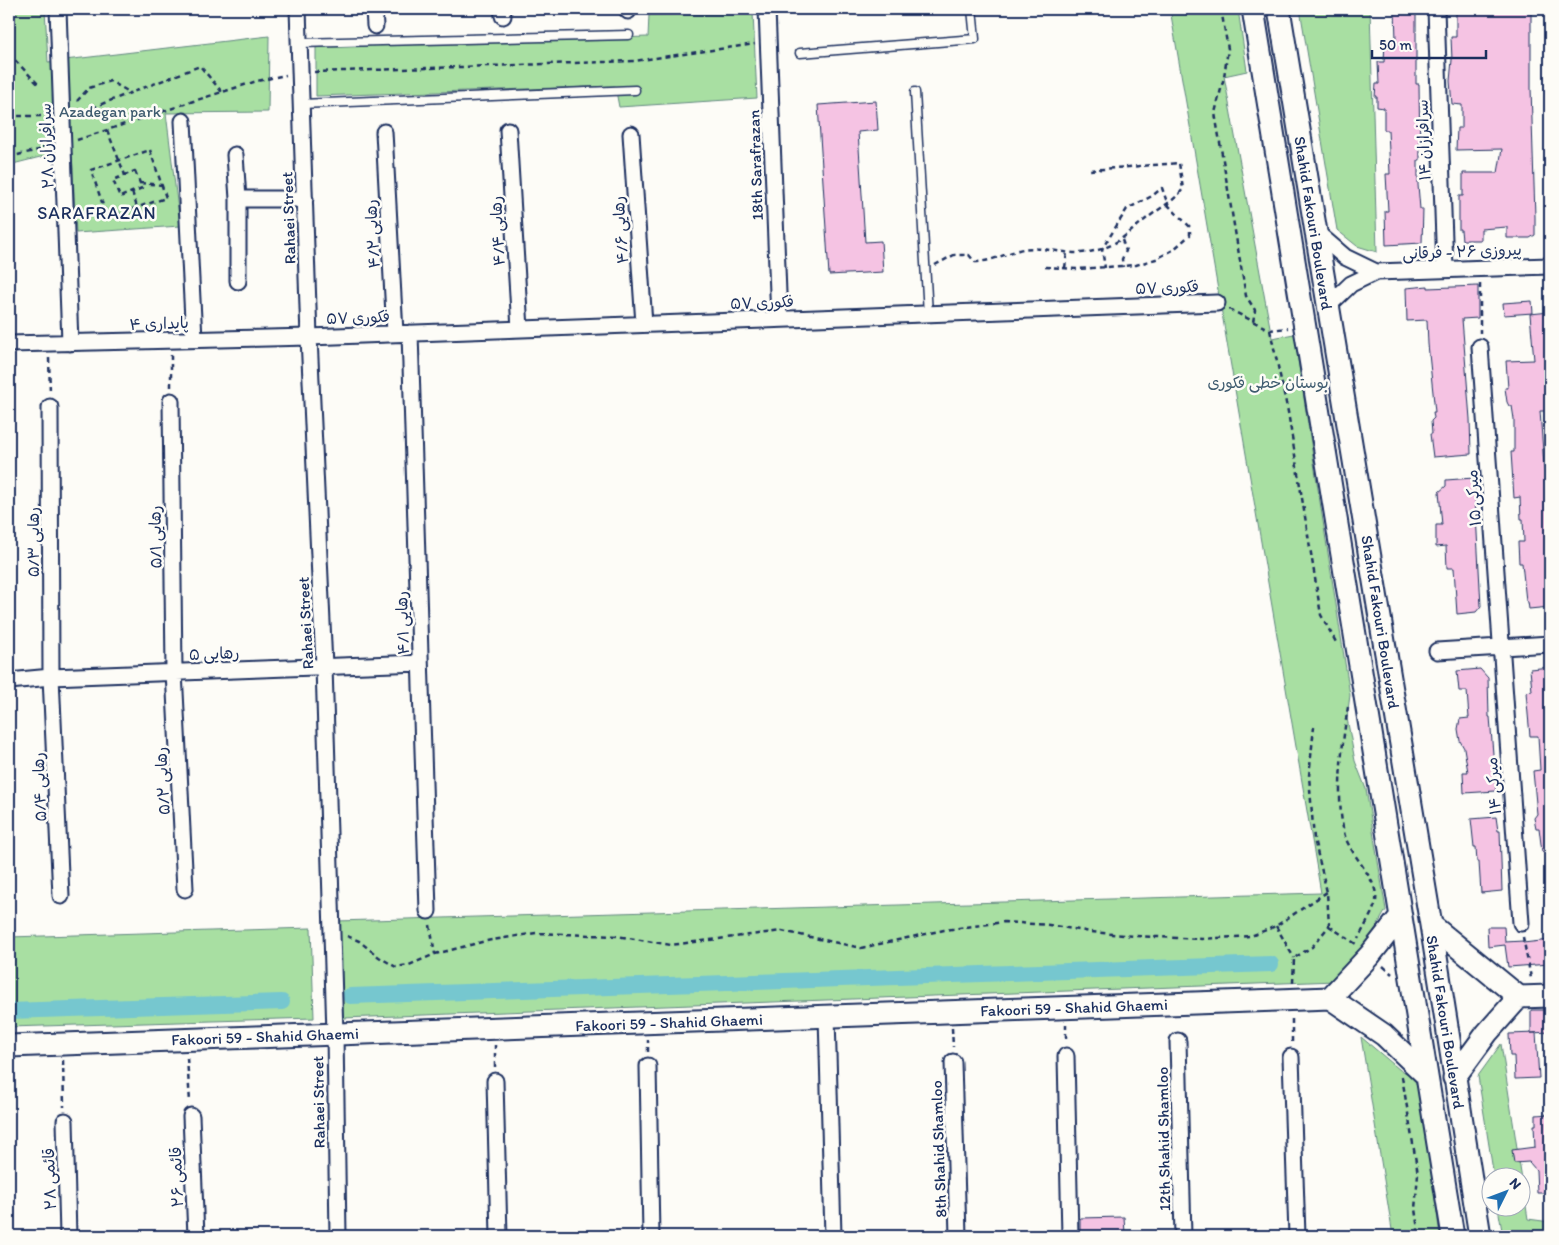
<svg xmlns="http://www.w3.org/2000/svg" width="1559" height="1245" font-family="Itim,'Playpen Sans Arabic',sans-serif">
<rect width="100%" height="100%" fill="#fdfcf7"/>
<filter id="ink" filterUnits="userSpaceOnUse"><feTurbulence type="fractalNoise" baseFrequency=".02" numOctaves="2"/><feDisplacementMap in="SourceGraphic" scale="10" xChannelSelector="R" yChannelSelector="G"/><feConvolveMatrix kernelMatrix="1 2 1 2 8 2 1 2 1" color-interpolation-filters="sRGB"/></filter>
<g filter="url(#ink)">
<path fill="#a8dfa2" stroke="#628780" d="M 9,9 L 45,9 L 48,62 L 269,36 L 268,112 L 166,113 L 180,226 L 76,233 L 72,153 L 52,154 L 9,165 Z
M 1170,9 L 1238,9 L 1247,71 L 1224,76 L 1272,338 L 1294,334 L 1350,695 L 1347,718 L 1355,761 L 1366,789 L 1386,910 L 1367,943 L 1336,981 L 343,1018 L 336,921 L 1321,893 Z
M 1300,9 L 1370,9 L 1377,252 L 1357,246 L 1337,230 Z
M 753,13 L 757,98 L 619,107 L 615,86 L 316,96 L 316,47 L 648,37 L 649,15 Z
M 311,928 L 314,1018 L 9,1027 L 9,937 Z
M 1361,1037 L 1400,1070 L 1419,1079 L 1440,1236 L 1393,1236 Z
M 1501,1044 L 1528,1219 L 1550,1222 L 1550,1236 L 1503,1236 L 1498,1208 L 1522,1208 L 1522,1178 L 1494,1177 L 1478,1076 Z"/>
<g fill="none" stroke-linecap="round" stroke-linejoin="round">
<path stroke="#76c7cf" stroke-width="16" d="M 350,996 L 1271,964
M 9,1011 L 282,1002"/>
</g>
<path fill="#f5c3e3" stroke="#1b2f5e" d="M 1395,9 L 1416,9 L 1416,84 L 1419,84 L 1420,160 L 1418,160 L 1418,185 L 1420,209 L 1423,209 L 1422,243 L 1386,245 L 1385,211 L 1388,211 L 1386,174 L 1390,174 L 1388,130 L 1384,130 L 1384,108 L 1377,107 L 1377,97 L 1375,97 L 1376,84 L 1379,84 L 1378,62 L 1384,62 L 1385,40 L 1396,40 Z
M 1456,9 L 1531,9 L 1531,88 L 1535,217 L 1535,235 L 1530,238 L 1507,238 L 1507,227 L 1481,229 L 1481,240 L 1462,240 L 1461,230 L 1459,230 L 1459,196 L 1463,196 L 1463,173 L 1498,173 L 1502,149 L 1456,150 L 1457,128 L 1462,128 L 1462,105 L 1452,104 L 1450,81 L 1452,60 L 1451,37 L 1456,37 Z
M 876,101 L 878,130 L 858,132 L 865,242 L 881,241 L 883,272 L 829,275 L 818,105 Z
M 1428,286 L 1428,288 L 1478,286 L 1478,318 L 1462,319 L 1470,419 L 1471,454 L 1433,457 L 1430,434 L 1432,434 L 1431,421 L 1434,418 L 1433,412 L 1435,412 L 1428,344 L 1427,320 L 1407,321 L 1406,288 Z
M 1532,301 L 1533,313 L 1504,315 L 1503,303 Z
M 1550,312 L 1550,411 L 1540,411 L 1550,547 L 1550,607 L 1529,609 L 1528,602 L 1526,601 L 1522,563 L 1519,563 L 1518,542 L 1524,542 L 1523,519 L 1521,519 L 1520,497 L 1514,498 L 1511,452 L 1514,452 L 1514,419 L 1512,406 L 1509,406 L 1507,402 L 1505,388 L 1508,388 L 1506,361 L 1534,360 L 1530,314 Z
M 1474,478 L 1481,606 L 1476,612 L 1457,614 L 1454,568 L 1447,568 L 1446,546 L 1436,547 L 1436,525 L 1442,525 L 1439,492 L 1446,486 L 1446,480 Z
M 1550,667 L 1550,851 L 1542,852 L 1539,828 L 1536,828 L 1534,818 L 1537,814 L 1533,771 L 1540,770 L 1538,736 L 1530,736 L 1526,692 L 1532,691 L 1530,669 Z
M 1480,669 L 1488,678 L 1489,717 L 1490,717 L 1496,791 L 1464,793 L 1463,772 L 1468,772 L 1464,748 L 1460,741 L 1458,729 L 1460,719 L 1469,718 L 1467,691 L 1459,691 L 1457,671 Z
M 1496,817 L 1498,831 L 1500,831 L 1502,891 L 1481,893 L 1479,862 L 1477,862 L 1476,847 L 1474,847 L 1471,819 Z
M 1487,927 L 1504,927 L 1505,942 L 1523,941 L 1523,943 L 1550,940 L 1550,964 L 1508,967 L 1505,945 L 1488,947 Z
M 1531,1010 L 1550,1010 L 1550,1032 L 1531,1033 Z
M 1536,1033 L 1539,1078 L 1515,1079 L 1514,1056 L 1510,1056 L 1509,1034 Z
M 1550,1114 L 1550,1193 L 1537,1193 L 1536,1170 L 1529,1162 L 1514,1163 L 1512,1150 L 1535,1147 L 1534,1125 L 1536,1125 L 1536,1115 Z
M 1124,1217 L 1125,1234 L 1080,1236 L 1080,1218 Z"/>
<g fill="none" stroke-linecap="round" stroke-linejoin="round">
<defs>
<path id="lane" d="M 299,43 L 629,35
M 800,53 L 975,39 L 972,9
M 915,92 L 928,314
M 301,104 L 635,90"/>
<path id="street" d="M 58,9 L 70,343
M 298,9 L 309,337 L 324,666 L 335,1034 L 338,1236
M 374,9 L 375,26
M 502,9 L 503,16
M 628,9 L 628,11
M 767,9 L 779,319
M 1436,9 L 1445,269
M 183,121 L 194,339
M 508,130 L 520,329
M 384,132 L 395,333
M 631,134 L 644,324
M 235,155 L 238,199 L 238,281
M 238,199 L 305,199
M 1316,232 L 1345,257 L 1376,272
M 1328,306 L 1351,284 L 1376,272 L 1550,266
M 410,333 L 428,911
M 9,344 L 309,337 L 1217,303
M 1480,347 L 1521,923
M 171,401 L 174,672 L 185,889
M 50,407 L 51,677 L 61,896
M 1437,651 L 1550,644
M 9,681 L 51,677 L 420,663
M 827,1016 L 833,1236
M 1178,1041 L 1183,1236
M 1066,1056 L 1070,1236
M 1291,1057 L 1297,1236
M 953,1062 L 958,1236
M 648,1066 L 651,1236
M 495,1081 L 499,1236
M 191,1116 L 196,1236
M 65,1121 L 68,1236"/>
<path id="secondary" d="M 1253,9 L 1453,1236
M 1279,9 L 1431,925 L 1480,1236
M 1431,925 L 1519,997
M 1519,997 L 1550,996
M 1330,998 L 1384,1035 L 1427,1076
M 1330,998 L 1370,955 L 1400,917
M 9,1046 L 1330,998
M 1454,1078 L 1487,1033 L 1519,997"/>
</defs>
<use href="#lane" stroke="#1b2f5e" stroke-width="11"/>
<use href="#street" stroke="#1b2f5e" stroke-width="19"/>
<use href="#secondary" stroke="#1b2f5e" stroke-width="25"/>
<path stroke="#1b2f5e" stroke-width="2.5" stroke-dasharray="5 4" stroke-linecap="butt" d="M 1221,9 L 1228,49 L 1224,77 L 1215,113 L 1246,296 L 1255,310 L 1253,322
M 9,54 L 38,84
M 314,72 L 634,61 L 755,44
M 77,101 L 89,88 L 110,81 L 131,93
M 181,105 L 257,81 L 286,75
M 9,116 L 47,116
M 77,117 L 99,105 L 200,66 L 222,92
M 107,130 L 125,175
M 77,140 L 176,107
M 150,150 L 166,198 L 107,217 L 91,170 Z
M 9,157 L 47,148
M 135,171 L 142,188 L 120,197 L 113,180 Z
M 140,183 L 162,185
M 132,192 L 137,207
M 1122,240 L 1126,251 L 1122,259 L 1123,267
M 935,265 L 954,255 L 969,255 L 975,262 C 995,261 1005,253 1023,249 C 1039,246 1064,254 1081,253 C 1117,250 1127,232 1154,213 C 1165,205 1175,200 1183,189 L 1179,163 L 1090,170
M 1045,267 L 1078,269 L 1136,265 L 1156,259 L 1173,250 L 1190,235 L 1190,227 L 1168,205 L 1162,188 L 1152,196 L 1127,209 L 1102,249 L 1105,268
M 1065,268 L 1067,252
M 1480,284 L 1480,333
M 1229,309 L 1270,330 L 1288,328
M 1270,330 L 1288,412 L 1321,615 L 1337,644
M 171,355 L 171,387
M 49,358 L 50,393
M 1348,707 C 1342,743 1335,802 1345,836 C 1351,856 1379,880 1376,901 C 1375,909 1362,931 1358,939
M 430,925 L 435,954
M 1276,926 L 1294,958
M 1329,926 L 1356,944
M 347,936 L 359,941 L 379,957 L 396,967 L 409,965 L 435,954 L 486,941 L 536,933 L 617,936 L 671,945 L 782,931 L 861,948 L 944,930 L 1004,922 L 1049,925 L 1091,932 L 1134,936 L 1202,939 L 1251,936 L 1276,926 L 1327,892
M 1523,937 L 1531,978
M 1383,966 L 1392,974
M 1293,983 L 1294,958 L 1312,947 L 1329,926 L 1327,892 L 1314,839 L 1309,776 L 1314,727
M 1066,1024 L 1066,1041
M 952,1028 L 953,1047
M 1292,1042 L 1292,1018
M 648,1052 L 648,1040
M 187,1058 L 190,1102
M 63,1060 L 64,1107
M 495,1067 L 495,1045
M 1402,1077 L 1418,1174 L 1415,1209 L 1419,1236"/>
<use href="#lane" stroke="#fdfcf7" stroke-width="8"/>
<use href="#street" stroke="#fdfcf7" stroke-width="15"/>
<use href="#secondary" stroke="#fdfcf7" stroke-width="21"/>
</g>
</g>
<g text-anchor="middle" stroke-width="5" stroke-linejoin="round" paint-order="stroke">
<g font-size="16" fill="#3e5b6f" stroke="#fdfcf7">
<text x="110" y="117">Azadegan park</text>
<text x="1268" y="388">بوستان خطی فکوری</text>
</g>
<g font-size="16" fill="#1b2f5e" stroke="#fdfcf7">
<text transform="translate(1423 140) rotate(-92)" y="6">سرافرازان ۱۴</text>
<text transform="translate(46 146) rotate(-92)" y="6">سرافرازان ۲۸</text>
<text transform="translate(755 165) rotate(-92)" y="6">18th Sarafrazan</text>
<text transform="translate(288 218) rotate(-92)" y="6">Rahaei Street</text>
<text transform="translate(1314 223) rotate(81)" y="6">Shahid Fakouri Boulevard</text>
<text transform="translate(620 230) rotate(-94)" y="6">رهایی ۴/۶</text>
<text transform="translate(497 231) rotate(-93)" y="6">رهایی ۴/۴</text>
<text transform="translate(372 234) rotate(-93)" y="6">رهایی ۴/۲</text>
<text transform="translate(1462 251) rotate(-2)" y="6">پیروزی ۲۶ - فرقانی</text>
<text transform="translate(1167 287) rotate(-2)" y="6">فکوری ۵۷</text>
<text transform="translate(762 302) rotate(-2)" y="6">فکوری ۵۷</text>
<text transform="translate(358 317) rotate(-2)" y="6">فکوری ۵۷</text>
<text transform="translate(159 323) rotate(-2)" y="6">پایداری ۴</text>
<text transform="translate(1473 498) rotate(-94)" y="6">میرکی ۱۵</text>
<text transform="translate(155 537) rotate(-91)" y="6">رهایی ۵/۱</text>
<text transform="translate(33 542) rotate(-90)" y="6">رهایی ۵/۳</text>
<text transform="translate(1381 622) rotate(81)" y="6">Shahid Fakouri Boulevard</text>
<text transform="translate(305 623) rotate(-93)" y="6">Rahaei Street</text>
<text transform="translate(402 623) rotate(-92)" y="6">رهایی ۴/۱</text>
<text transform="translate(214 653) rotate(-2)" y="6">رهایی ۵</text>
<text transform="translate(162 781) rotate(-93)" y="6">رهایی ۵/۲</text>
<text transform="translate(1493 786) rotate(-94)" y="6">میرکی ۱۴</text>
<text transform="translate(39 787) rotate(-92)" y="6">رهایی ۵/۴</text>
<text transform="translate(1074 1007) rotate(-2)" y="6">Fakoori 59 - Shahid Ghaemi</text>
<text transform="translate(669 1022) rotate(-2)" y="6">Fakoori 59 - Shahid Ghaemi</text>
<text transform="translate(1446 1022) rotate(81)" y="6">Shahid Fakouri Boulevard</text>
<text transform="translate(265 1036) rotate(-2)" y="6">Fakoori 59 - Shahid Ghaemi</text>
<text transform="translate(318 1102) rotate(-91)" y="6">Rahaei Street</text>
<text transform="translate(1163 1139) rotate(-91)" y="6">12th Shahid Shamloo</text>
<text transform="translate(938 1149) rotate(-92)" y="6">8th Shahid Shamloo</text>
<text transform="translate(176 1177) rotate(-92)" y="6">قائمی ۲۶</text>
<text transform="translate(49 1179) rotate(-92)" y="6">قائمی ۲۸</text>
</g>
<g font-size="18" letter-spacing="1" fill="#1b2f5e" stroke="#fdfcf7">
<text x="97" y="219">SARAFRAZAN</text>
</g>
</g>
<rect width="1559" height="1245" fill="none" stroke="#fdfcf7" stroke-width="30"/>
<rect x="15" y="15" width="1529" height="1215" fill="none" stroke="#1b2f5e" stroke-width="2" filter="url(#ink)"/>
<g transform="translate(1506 1192) rotate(48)"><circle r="24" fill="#fdfcf7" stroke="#a3aaba"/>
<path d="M0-4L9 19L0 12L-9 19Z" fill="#1f6fb2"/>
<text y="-8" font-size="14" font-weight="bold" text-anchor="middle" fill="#1b2f5e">N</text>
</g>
<path d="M1372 50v8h114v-8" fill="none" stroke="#1b2f5e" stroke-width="2.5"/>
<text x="1379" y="50" font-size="15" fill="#1b2f5e" stroke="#fdfcf7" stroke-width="4" paint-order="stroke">50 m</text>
</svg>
